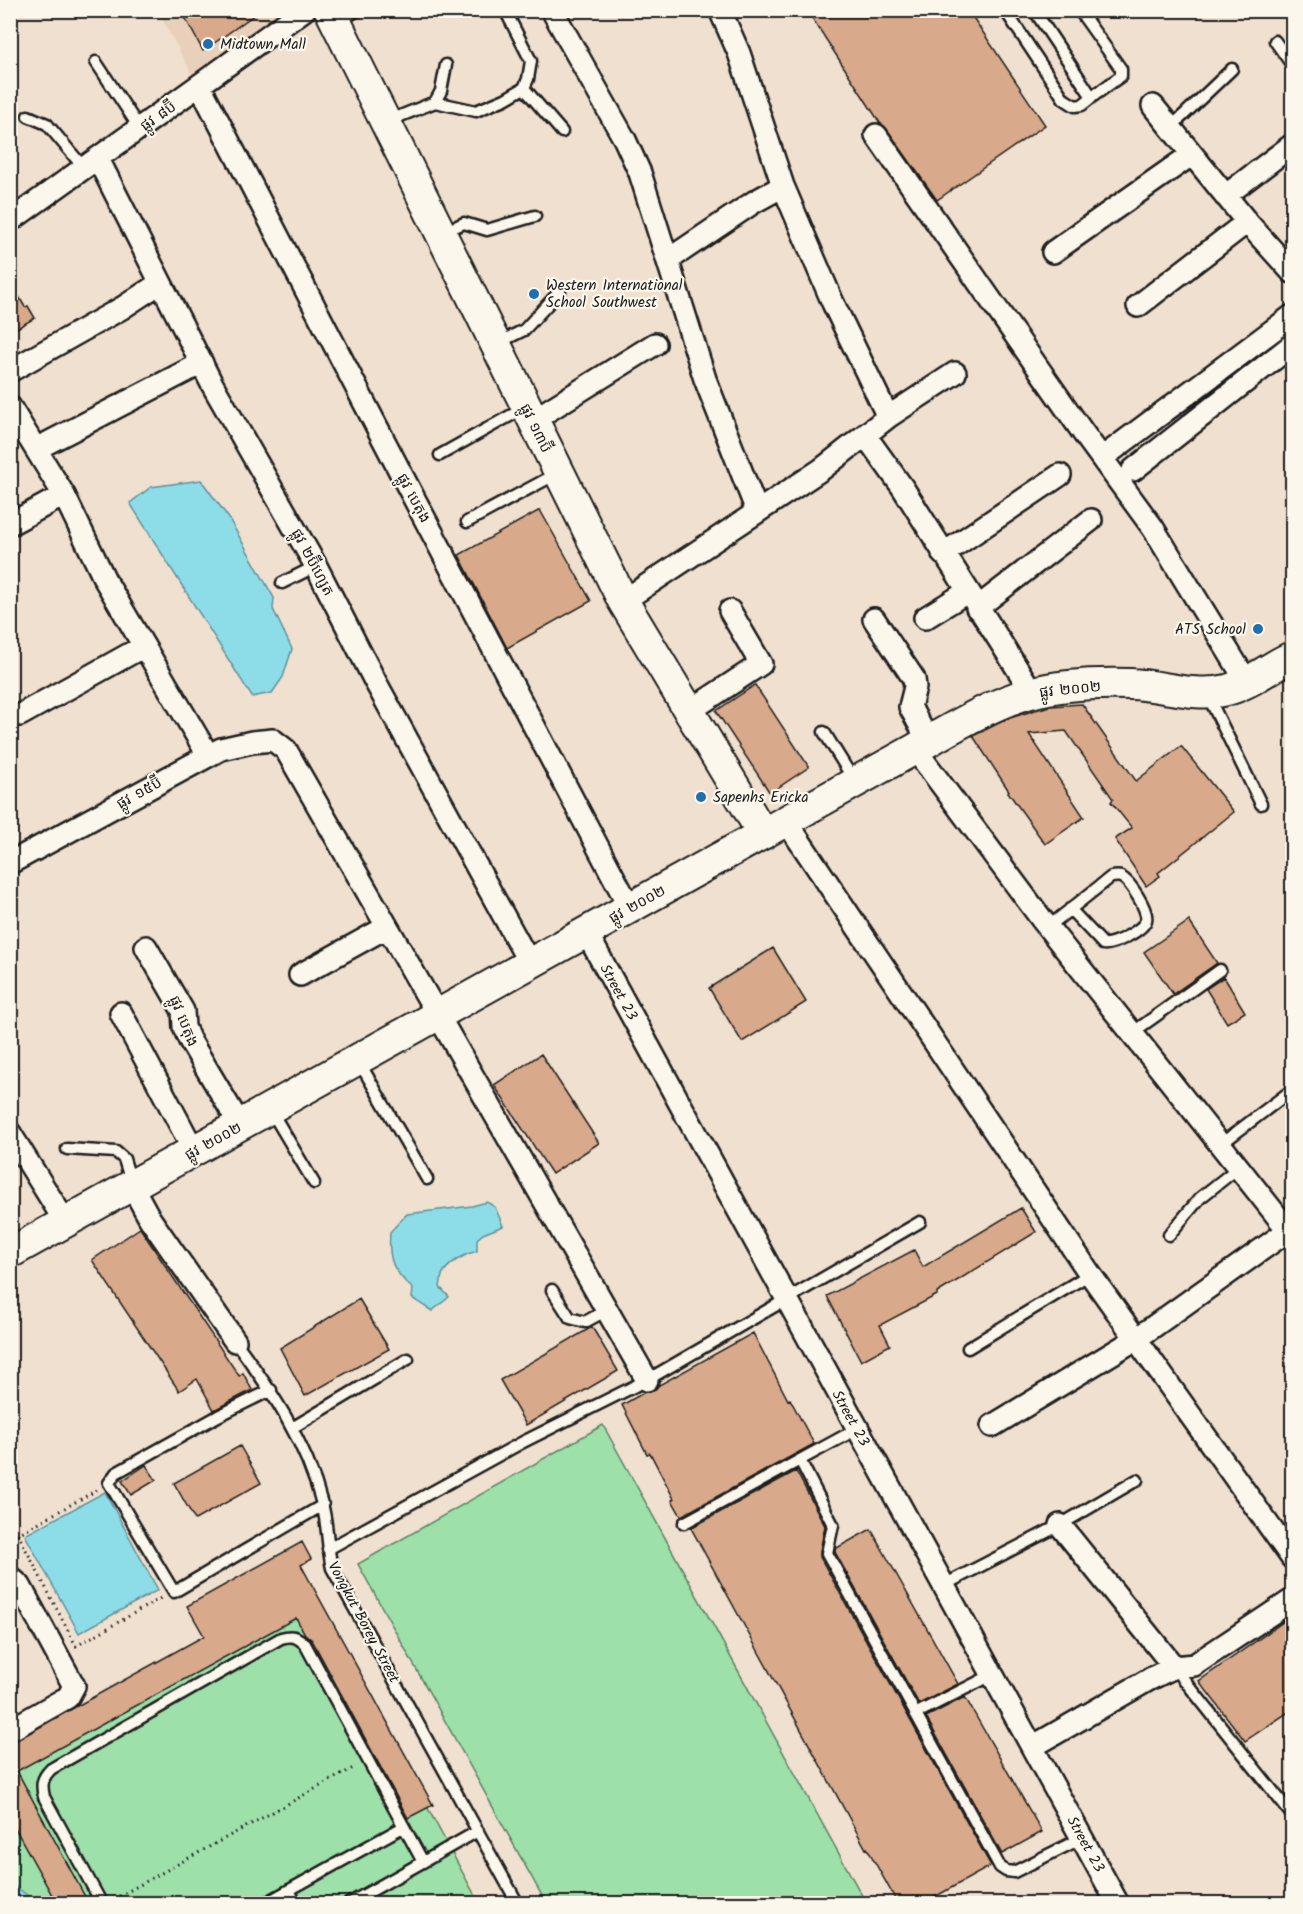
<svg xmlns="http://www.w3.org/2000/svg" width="1303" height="1914" font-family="Kalam,'Noto Sans Khmer',sans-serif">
<rect width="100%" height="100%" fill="#f0e0cf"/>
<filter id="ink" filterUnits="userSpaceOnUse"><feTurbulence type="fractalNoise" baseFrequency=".0167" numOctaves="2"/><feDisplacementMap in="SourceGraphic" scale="12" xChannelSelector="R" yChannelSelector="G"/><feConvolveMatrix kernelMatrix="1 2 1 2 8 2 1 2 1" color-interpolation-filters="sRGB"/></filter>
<g filter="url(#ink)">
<path fill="#e9d0ba" d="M 158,11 L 284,11 L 194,78 Z"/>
<path fill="#9de0aa" stroke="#5c7e63" stroke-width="1.5" d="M 603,1425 L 866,1903 L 546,1903 L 358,1564 Z
M 316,1601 L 479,1903 L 11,1903 L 10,1773 Z"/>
<path fill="#8ddde9" stroke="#609097" stroke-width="1.5" d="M 201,480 L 228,517 L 274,598 L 273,609 L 292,649 L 283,677 L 272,693 L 252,697 L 130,503 L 151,487 Z
M 487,1202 L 495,1207 L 503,1226 L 483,1234 L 477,1239 L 477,1251 C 465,1254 450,1262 443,1273 C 441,1276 441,1283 440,1287 L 449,1297 L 432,1311 L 412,1298 L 413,1289 C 392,1270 388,1260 390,1232 L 407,1214 L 472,1206 Z
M 105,1492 L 158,1590 L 79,1633 L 25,1535 Z
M 16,1887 L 38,1903 L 11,1903 L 11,1889 Z"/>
<path fill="#d8a98a" stroke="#1c1c1c" stroke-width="1.5" d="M 181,10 L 261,10 L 203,51 Z
M 807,10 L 968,10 L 1045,125 L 937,200 L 886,128 L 880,123 Z
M 10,282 L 25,307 L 28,306 L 35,318 L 10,332 Z
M 540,510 L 591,601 L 507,648 L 459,555 Z
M 755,685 L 809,767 L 770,793 L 716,711 Z
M 1082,704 L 1136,781 L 1181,746 L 1234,812 L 1158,873 L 1160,876 L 1146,886 L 1115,839 L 1132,828 L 1111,802 L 1113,799 L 1066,731 L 1029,734 L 1084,817 L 1045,844 L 1008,792 L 1009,791 L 973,736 L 1007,719 L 1035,710 L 1051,706 Z
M 1189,921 L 1217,963 L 1173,994 L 1144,952 Z
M 773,948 L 806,1002 L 742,1042 L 709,988 Z
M 1224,977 L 1245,1012 L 1227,1023 L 1206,989 Z
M 541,1054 L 599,1143 L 552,1174 L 494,1085 Z
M 1021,1208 L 1036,1232 L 937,1293 L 937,1295 L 880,1325 L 890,1345 L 861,1361 L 827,1296 L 914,1250 L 923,1267 Z
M 140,1228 L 239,1376 L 243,1373 L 252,1390 L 214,1410 L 197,1379 L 179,1391 L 92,1260 Z
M 359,1299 L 389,1349 L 305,1396 L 280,1348 Z
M 592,1327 L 618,1371 L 526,1425 L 500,1380 Z
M 753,1333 L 788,1400 L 790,1399 L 814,1444 L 681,1516 L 672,1500 L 674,1499 L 650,1453 L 647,1454 L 622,1405 L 645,1392 L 653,1391 L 659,1385 Z
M 240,1446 L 261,1483 L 195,1520 L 174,1483 Z
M 146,1465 L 156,1480 L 131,1495 L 122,1481 Z
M 796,1471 L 825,1526 L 820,1551 L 820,1557 L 991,1866 L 922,1904 L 898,1904 L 867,1848 L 866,1849 L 691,1528 Z
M 871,1529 L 958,1684 L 919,1704 L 835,1552 L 836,1546 L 837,1548 Z
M 302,1542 L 311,1559 L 301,1565 L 433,1805 L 408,1818 L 312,1640 L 305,1634 L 296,1618 L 17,1771 L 89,1904 L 57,1904 L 10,1819 L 10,1743 L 204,1636 L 187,1606 Z
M 1293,1615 L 1293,1709 L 1245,1741 L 1199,1681 Z
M 965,1697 L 1042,1832 L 1002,1854 L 926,1717 Z"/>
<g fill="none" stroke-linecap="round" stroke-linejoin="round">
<defs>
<path id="lane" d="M 1005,10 L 1064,99 L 1075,106 L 1082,105 L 1092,97 L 1034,10
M 1079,10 L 1121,69 L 1121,76 L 1092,97
M 339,21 L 358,10
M 1275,41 L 1292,65
M 96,62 L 140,129
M 524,88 L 562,132
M 435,102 L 476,111 L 505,99 L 524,88 L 528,79 L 531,61 L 505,10
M 28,116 L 47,124 L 84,168
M 388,121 L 435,102 L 441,91 L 446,65
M 1170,128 L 1232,69
M 441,233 L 464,223 L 487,230 L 535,216
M 498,343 L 524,330 L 560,291
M 440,455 L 526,407
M 467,522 L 558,473
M 282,583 L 316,566
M 1208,696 L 1261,804
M 824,732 L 855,782
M 1048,927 L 1111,877 C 1114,877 1118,876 1121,877 C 1130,881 1149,911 1146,920 C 1144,930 1112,946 1103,944 L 1070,909
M 1132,1033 L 1220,970
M 358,1060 L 427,1179
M 270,1109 L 314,1183
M 1221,1144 L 1292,1090
M 67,1149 L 116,1152 L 124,1159 L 131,1182
M 1169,1235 L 1200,1198 L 1239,1167
M 552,1290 L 570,1318 L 585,1322 L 607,1310
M 235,1341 C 272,1391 306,1442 322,1504 C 328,1524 327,1547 332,1568 L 518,1904
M 968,1348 L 1090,1274
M 271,1390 L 218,1416 L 116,1473 L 109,1483 L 174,1592 L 323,1505
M 292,1428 L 408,1359
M 800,1460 L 833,1525 L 827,1553 L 1000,1867 L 1006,1871 L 1014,1872 L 1082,1838
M 684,1523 L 857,1429
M 328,1549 L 523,1442 L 647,1380 L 920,1222
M 944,1585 L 1060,1525 L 1137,1480
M 1174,1667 L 1292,1815
M 917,1713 L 992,1675
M 289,1890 L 296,1904
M 102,1904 L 44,1797 C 41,1784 42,1778 51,1769 L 281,1638 C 291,1635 297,1636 305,1644 L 423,1862
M 264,1904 L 403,1827
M 348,1904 L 478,1831"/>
<path id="street" d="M 552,10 L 625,140 L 640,173 L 705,379 L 757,511
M 720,10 L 739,53 L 783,186 L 833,303 L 888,417
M 200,86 L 407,485 L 630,908
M 1153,106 L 1247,222 L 1292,272
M 876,135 L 1084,434 L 1153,528 L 1247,682
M 98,159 L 212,384 L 316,566 L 375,681 L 530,964
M 1225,196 L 1292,145
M 10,221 L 304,10
M 1053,252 L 1191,155
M 668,260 L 754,202 L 783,186
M 1138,306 L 1247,222
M 10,371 L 122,308 L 160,283
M 10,407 L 64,495 L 105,580 L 208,755
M 533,420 L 655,344
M 865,435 L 903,488 L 1032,692
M 36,449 L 202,363
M 1102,458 L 1292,316
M 1133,470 L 1292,345
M 10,524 L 64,495
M 943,554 L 1060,475
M 623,601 L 822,469 L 888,417 L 955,373
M 977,608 L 1091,520
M 925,618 L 967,592
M 874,619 L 914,679 L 915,687 L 910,707 L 929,742
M 688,712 L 761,664 L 730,611
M 20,715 L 144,646
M 915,749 L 1043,921 L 1292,1235
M 786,821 L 1090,1274 L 1292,1558
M 10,863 L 221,749 L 252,742 L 273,740 L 286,750 L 647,1380
M 586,932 L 1118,1904
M 146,947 L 183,1011 L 184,1027 L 189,1039 L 240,1125
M 300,975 L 387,927
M 121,1013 L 194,1151
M 10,1133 L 66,1223
M 132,1186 L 150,1219 L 235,1341
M 992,1426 L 1136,1339 L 1289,1230
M 1060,1525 L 1174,1667
M 10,1577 L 20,1586 L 74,1686 L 68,1697 L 10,1730
M 1032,1747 L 1150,1679 L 1174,1667 L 1194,1665 L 1292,1600"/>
<path id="secondary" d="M 330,10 L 623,601 L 763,834
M 10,1253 L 915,749 C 950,729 991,704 1030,693 C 1062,684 1098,683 1131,684 C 1162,685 1196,698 1227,690 C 1251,684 1270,666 1292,657"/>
</defs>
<use href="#lane" stroke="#1c1c1c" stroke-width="15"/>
<use href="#street" stroke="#1c1c1c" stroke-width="26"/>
<use href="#secondary" stroke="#1c1c1c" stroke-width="34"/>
<path stroke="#1c1c1c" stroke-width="3" stroke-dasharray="1.5 4.5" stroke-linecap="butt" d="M 97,1490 L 18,1534 L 76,1646 L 161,1598
M 114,1899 L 355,1767"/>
<use href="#lane" stroke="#fbf7ec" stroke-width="10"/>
<use href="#street" stroke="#fbf7ec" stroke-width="21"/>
<use href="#secondary" stroke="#fbf7ec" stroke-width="30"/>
</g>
</g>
<g fill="#1f6fb2" stroke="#fbf7ec" stroke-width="2">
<circle cx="208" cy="44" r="6"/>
<circle cx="534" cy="294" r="6"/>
<circle cx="1258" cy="629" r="6"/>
<circle cx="701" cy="797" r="6"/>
</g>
<g text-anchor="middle" stroke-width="4.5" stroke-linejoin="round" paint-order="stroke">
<g font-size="15" fill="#1c1c1c" stroke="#fbf7ec" text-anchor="start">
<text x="220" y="49">Midtown Mall</text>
<text x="546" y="290">Western International<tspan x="546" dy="17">School Southwest</tspan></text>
<text x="1246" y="634" text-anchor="end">ATS School</text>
<text x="713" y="802">Sapenhs Ericka</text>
</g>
<g font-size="15" fill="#1c1c1c" stroke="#fbf7ec">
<text transform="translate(158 116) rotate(-35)" y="5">ផ្លូវ ៨ប៊ី</text>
<text transform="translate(536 428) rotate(64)" y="5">ផ្លូវ ១៣ប៊ី</text>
<text transform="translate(414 498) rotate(62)" y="5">ផ្លូវ បេតុង</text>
<text transform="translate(313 562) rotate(62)" y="5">ផ្លូវ ២ប៊ីហ្សេត</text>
<text transform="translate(1070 689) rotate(-6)" y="5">ផ្លូវ ២០០២</text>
<text transform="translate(139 793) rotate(-29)" y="5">ផ្លូវ ១៥ប៊ី</text>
<text transform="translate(637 904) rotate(-29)" y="5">ផ្លូវ ២០០២</text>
<text transform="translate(619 992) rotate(61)" y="5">Street 23</text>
<text transform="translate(184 1021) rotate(68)" y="5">ផ្លូវ បេតុង</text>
<text transform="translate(213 1141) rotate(-29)" y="5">ផ្លូវ ២០០២</text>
<text transform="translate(851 1418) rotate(61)" y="5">Street 23</text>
<text transform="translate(364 1622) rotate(62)" y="5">Vongkut Borey Street</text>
<text transform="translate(1086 1844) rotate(61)" y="5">Street 23</text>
</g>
</g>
<rect width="1303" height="1914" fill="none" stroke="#fbf7ec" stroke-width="36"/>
<rect x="18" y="18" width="1267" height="1878" fill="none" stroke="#1c1c1c" stroke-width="2" filter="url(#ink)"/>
</svg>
